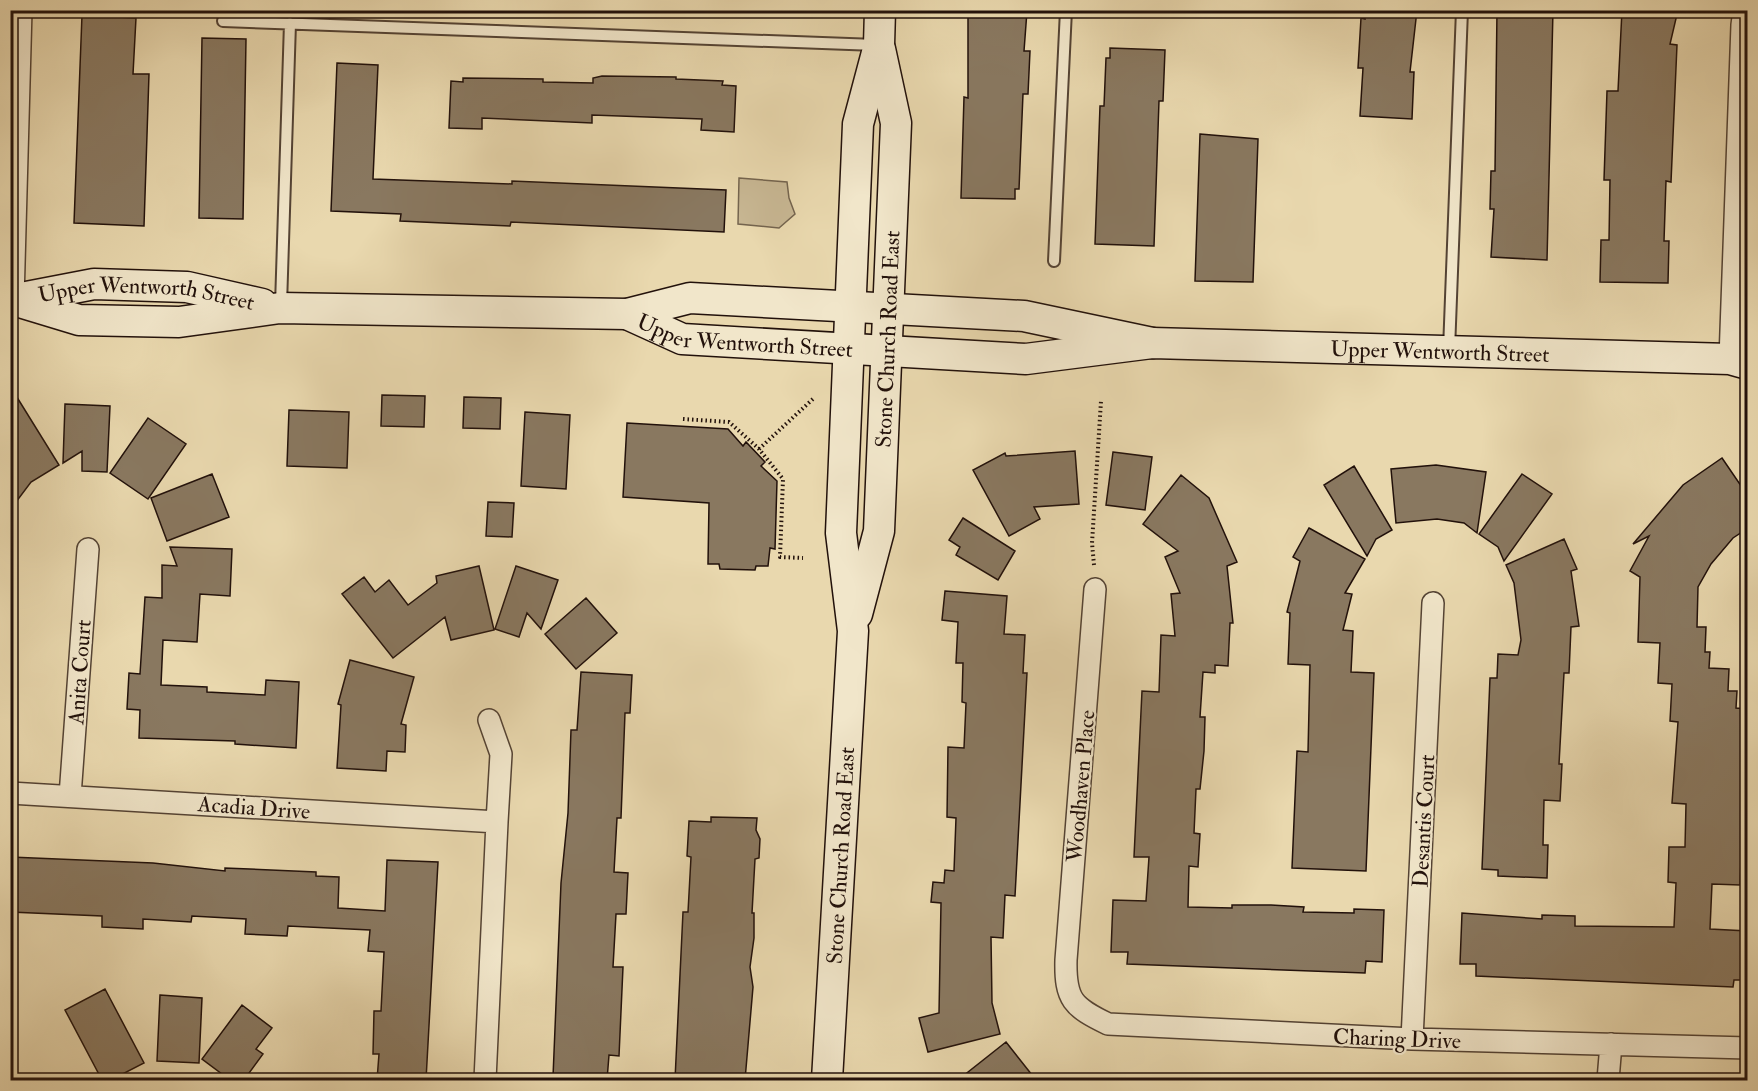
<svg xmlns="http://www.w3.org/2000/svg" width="1758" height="1091" font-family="'IM FELL Double Pica',serif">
<rect width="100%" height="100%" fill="#e9d8ae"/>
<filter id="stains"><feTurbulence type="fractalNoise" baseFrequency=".00333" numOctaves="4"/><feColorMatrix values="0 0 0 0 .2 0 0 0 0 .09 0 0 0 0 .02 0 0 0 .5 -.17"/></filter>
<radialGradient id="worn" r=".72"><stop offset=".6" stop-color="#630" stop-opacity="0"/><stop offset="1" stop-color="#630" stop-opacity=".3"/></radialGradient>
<path fill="#c7b692" stroke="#74644e" stroke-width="1.5" d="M 739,178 L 787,182 L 789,198 L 795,214 L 779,228 L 738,224 Z"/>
<path fill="#897860" stroke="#22110b" stroke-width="1.5" d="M 968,10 L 1027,11 L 1024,51 L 1030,51 L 1028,94 L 1023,94 L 1019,189 L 1015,189 L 1015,199 L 961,198 L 964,97 L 968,98 Z
M 1365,10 L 1417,10 L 1410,72 L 1414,72 L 1412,119 L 1360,116 L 1363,68 L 1358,68 L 1361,18 L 1365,19 Z
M 1497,10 L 1553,10 L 1547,260 L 1491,257 L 1494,209 L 1490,209 L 1491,171 L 1495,171 Z
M 1622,10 L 1678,10 L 1670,44 L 1677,45 L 1671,182 L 1666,181 L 1664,241 L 1669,241 L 1668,283 L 1600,282 L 1601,240 L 1609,240 L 1610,180 L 1604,180 L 1607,91 L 1618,91 Z
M 82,15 L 136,18 L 133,74 L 149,74 L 144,226 L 74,223 Z
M 202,38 L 246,39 L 243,219 L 199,218 Z
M 1110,48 L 1165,50 L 1163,101 L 1159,101 L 1154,246 L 1095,244 L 1100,106 L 1104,106 L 1106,58 L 1110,58 Z
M 337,63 L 378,65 L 373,179 L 512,184 L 512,181 L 726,190 L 724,232 L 511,222 L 510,226 L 400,221 L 401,214 L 331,211 Z
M 602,76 L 676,77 L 676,79 L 723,81 L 722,85 L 736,86 L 734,132 L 701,130 L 702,119 L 592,115 L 592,123 L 482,118 L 482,129 L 449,128 L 451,81 L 463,82 L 463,78 L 543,79 L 543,82 L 593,83 L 593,78 Z
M 1200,134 L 1258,139 L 1253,282 L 1195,281 Z
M 10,386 L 59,465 L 31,482 L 10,510 Z
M 382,395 L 425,396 L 424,427 L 381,426 Z
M 464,397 L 501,398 L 500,429 L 463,428 Z
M 65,404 L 110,406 L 107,472 L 82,471 L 82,451 L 63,463 Z
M 289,410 L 349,412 L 347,468 L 287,466 Z
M 525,412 L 570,415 L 566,489 L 521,486 Z
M 148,418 L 186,444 L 148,499 L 110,473 Z
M 627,423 L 728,429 L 743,446 L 746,442 L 765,462 L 761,466 L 777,481 L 775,549 L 770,548 L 768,566 L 756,566 L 755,570 L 720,569 L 719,564 L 708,564 L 709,503 L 623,497 Z
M 1075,451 L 1079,504 L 1034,507 L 1040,519 L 1009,536 L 973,470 L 1005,453 L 1006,456 Z
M 1113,452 L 1152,457 L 1145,510 L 1106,505 Z
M 1722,458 L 1748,496 L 1748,528 L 1733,538 L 1711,564 L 1698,587 L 1697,627 L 1706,627 L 1705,652 L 1710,652 L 1709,668 L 1729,669 L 1728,691 L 1737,691 L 1736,708 L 1747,709 L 1740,885 L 1712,884 L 1710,929 L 1748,931 L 1748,980 L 1734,980 L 1733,987 L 1476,976 L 1476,964 L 1460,964 L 1462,913 L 1542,919 L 1542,915 L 1575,916 L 1575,926 L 1674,927 L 1676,883 L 1668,882 L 1669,847 L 1685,847 L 1686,804 L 1672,803 L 1678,722 L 1670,721 L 1672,684 L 1658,683 L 1660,643 L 1638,642 L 1640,577 L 1630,571 L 1649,536 L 1633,544 L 1683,485 Z
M 1436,465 L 1486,472 L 1477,533 L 1464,523 L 1437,519 L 1396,523 L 1391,469 Z
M 1354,466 L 1392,530 L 1376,539 L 1367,556 L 1324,485 Z
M 212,474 L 229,517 L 167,541 L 151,498 Z
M 1522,474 L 1552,494 L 1504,561 L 1498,547 L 1479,534 Z
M 1181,475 L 1209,498 L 1237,562 L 1227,566 L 1233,623 L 1230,623 L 1228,666 L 1215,665 L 1215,673 L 1203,672 L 1200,717 L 1205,717 L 1204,751 L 1200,789 L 1196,789 L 1194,833 L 1200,834 L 1198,867 L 1189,866 L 1188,907 L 1232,908 L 1232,905 L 1271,905 L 1304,907 L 1303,912 L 1354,913 L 1354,909 L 1384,910 L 1382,962 L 1366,961 L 1365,973 L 1127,964 L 1128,952 L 1111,952 L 1113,900 L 1146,901 L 1149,857 L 1134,857 L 1142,691 L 1159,692 L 1161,635 L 1175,636 L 1171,594 L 1180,593 L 1165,557 L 1178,551 L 1143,524 Z
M 488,502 L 514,503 L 512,537 L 486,536 Z
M 963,518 L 1015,551 L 998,580 L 956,555 L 960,547 L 949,540 Z
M 1309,528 L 1365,559 L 1345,593 L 1352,594 L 1343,630 L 1353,631 L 1351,672 L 1374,673 L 1366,871 L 1292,868 L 1297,751 L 1308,752 L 1310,665 L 1288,664 L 1290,613 L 1287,612 L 1300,561 L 1293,557 Z
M 1564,539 L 1577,569 L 1571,571 L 1579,626 L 1571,627 L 1569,673 L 1564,673 L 1559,764 L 1562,764 L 1560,801 L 1544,800 L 1543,845 L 1548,845 L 1547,878 L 1498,876 L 1498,870 L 1482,869 L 1490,678 L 1497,678 L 1498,654 L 1518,655 L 1521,640 L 1514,583 L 1506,565 Z
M 170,547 L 232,549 L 230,596 L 200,594 L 197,642 L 163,640 L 161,685 L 207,687 L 207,692 L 265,695 L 266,680 L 299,682 L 296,748 L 235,744 L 235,741 L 139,738 L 140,710 L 127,709 L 129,673 L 140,674 L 145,597 L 162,598 L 162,565 L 177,566 Z
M 479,566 L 494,630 L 451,640 L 445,617 L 393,658 L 342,594 L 364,577 L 375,592 L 389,580 L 408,605 L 437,583 L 436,576 Z
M 516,566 L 558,580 L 541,629 L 527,613 L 519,637 L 495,629 Z
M 945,591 L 1007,596 L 1004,634 L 1025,635 L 1023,673 L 1027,673 L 1015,896 L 1005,895 L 1003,938 L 991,937 L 992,1003 L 1000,1034 L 928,1052 L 919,1018 L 939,1013 L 941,903 L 931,902 L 933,882 L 944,883 L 945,870 L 954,871 L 956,818 L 947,817 L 948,747 L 964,748 L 966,703 L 962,702 L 963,663 L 956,663 L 958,622 L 942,620 Z
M 586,598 L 617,633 L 576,669 L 545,634 Z
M 350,660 L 414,677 L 401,724 L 406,725 L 405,752 L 387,751 L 386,771 L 337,768 L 341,705 L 338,704 Z
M 581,672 L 632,675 L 630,713 L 625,713 L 621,818 L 617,818 L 614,872 L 628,873 L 626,914 L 616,914 L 613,967 L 623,967 L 619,1056 L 609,1055 L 607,1080 L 555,1080 L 553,1077 L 561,883 L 568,813 L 571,730 L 577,730 Z
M 711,817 L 757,818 L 756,830 L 760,839 L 759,858 L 755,859 L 752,913 L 754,913 L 754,938 L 750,967 L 753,987 L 745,1080 L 675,1080 L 683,912 L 688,912 L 691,857 L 687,856 L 689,821 L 711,822 Z
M 10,857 L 153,863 L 225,871 L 225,868 L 316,872 L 316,876 L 339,877 L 338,908 L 385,911 L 387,860 L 438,862 L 426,1080 L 377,1080 L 379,1054 L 373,1054 L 374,1011 L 381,1011 L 384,952 L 368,951 L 370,930 L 288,926 L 287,936 L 245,934 L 246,919 L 192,916 L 191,922 L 143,919 L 143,929 L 102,927 L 102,916 L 10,912 Z
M 105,989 L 144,1063 L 111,1080 L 102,1080 L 65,1010 Z
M 160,995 L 202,998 L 199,1063 L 157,1061 Z
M 242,1005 L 272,1028 L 256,1049 L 263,1054 L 244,1080 L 230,1080 L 202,1059 Z
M 1006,1042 L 1036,1080 L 958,1080 Z"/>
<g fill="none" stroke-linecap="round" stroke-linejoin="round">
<defs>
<path id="service" d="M 223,21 L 876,45
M 1054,261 L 1066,10
M 281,305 L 290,23
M 1449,350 L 1462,10"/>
<path id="minor" d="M 13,300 L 21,10
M 1730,359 L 1742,25 L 1744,10
M 1095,589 L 1066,960 C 1065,1000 1073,1007 1108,1024 L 1412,1039 L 1748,1048
M 489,720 L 501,754 L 497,822
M 10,793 L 497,822 L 485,1080
M 70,796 L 88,549
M 1412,1039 L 1433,603
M 1608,1080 L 1611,1044"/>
<g id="secondary">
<path id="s1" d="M 16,299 L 94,284 L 187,287 L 262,304"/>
<path d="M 13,300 L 79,320 L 179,322 L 280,308 L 627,314 L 690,298 L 1024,316 L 1152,343"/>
<path id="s2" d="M 627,314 L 682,339 L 1026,359 L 1152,343 L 1730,359 L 1748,364"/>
<path id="s3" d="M 857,614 L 879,531 L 896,123 L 880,49"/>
<path id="s4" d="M 827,1080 L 853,631 L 841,533 L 858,124 L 879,45 L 880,10"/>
</g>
</defs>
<use href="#service" stroke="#544334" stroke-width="14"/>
<use href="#minor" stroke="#544334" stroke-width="24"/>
<use href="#secondary" stroke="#22110b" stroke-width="33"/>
<path stroke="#22110b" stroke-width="4" stroke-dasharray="1.5 3" stroke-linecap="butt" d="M 683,419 L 729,422 L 759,449 L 783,479 L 780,557 L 803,558
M 759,449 L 814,398
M 1094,565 L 1092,543 L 1101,401"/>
<use href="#service" stroke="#f1e6ca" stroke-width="10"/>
<use href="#minor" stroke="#f1e6ca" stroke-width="21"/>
<use href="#secondary" stroke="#f1e6ca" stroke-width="30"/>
</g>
<g text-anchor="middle" stroke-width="4.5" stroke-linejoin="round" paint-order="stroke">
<g font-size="22" fill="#22110b" stroke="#f1e6ca">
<text dy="8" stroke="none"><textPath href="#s1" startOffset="132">Upper Wentworth Street</textPath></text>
<text dy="8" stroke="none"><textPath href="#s2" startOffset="122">Upper Wentworth Street</textPath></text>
<text dy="8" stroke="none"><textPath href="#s3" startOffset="278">Stone Church Road East</textPath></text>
<text dy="8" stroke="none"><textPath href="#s2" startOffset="820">Upper Wentworth Street</textPath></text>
<text transform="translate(79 672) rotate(-86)" y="8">Anita Court</text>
<text transform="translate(1080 786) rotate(-85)" y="8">Woodhaven Place</text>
<text transform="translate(254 807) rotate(4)" y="8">Acadia Drive</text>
<text transform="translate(1423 821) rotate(-87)" y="8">Desantis Court</text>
<text dy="8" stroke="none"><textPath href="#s4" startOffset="225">Stone Church Road East</textPath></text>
<text transform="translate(1397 1038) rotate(2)" y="8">Charing Drive</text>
</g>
</g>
<rect width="1758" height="1091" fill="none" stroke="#e9d8ae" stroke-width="36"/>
<rect x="12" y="12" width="1734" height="1067" fill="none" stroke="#22110b" stroke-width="3"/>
<rect x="18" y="18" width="1722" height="1055" fill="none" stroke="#22110b" stroke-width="1.5"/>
<rect width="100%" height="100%" filter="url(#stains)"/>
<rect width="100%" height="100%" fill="url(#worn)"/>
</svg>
